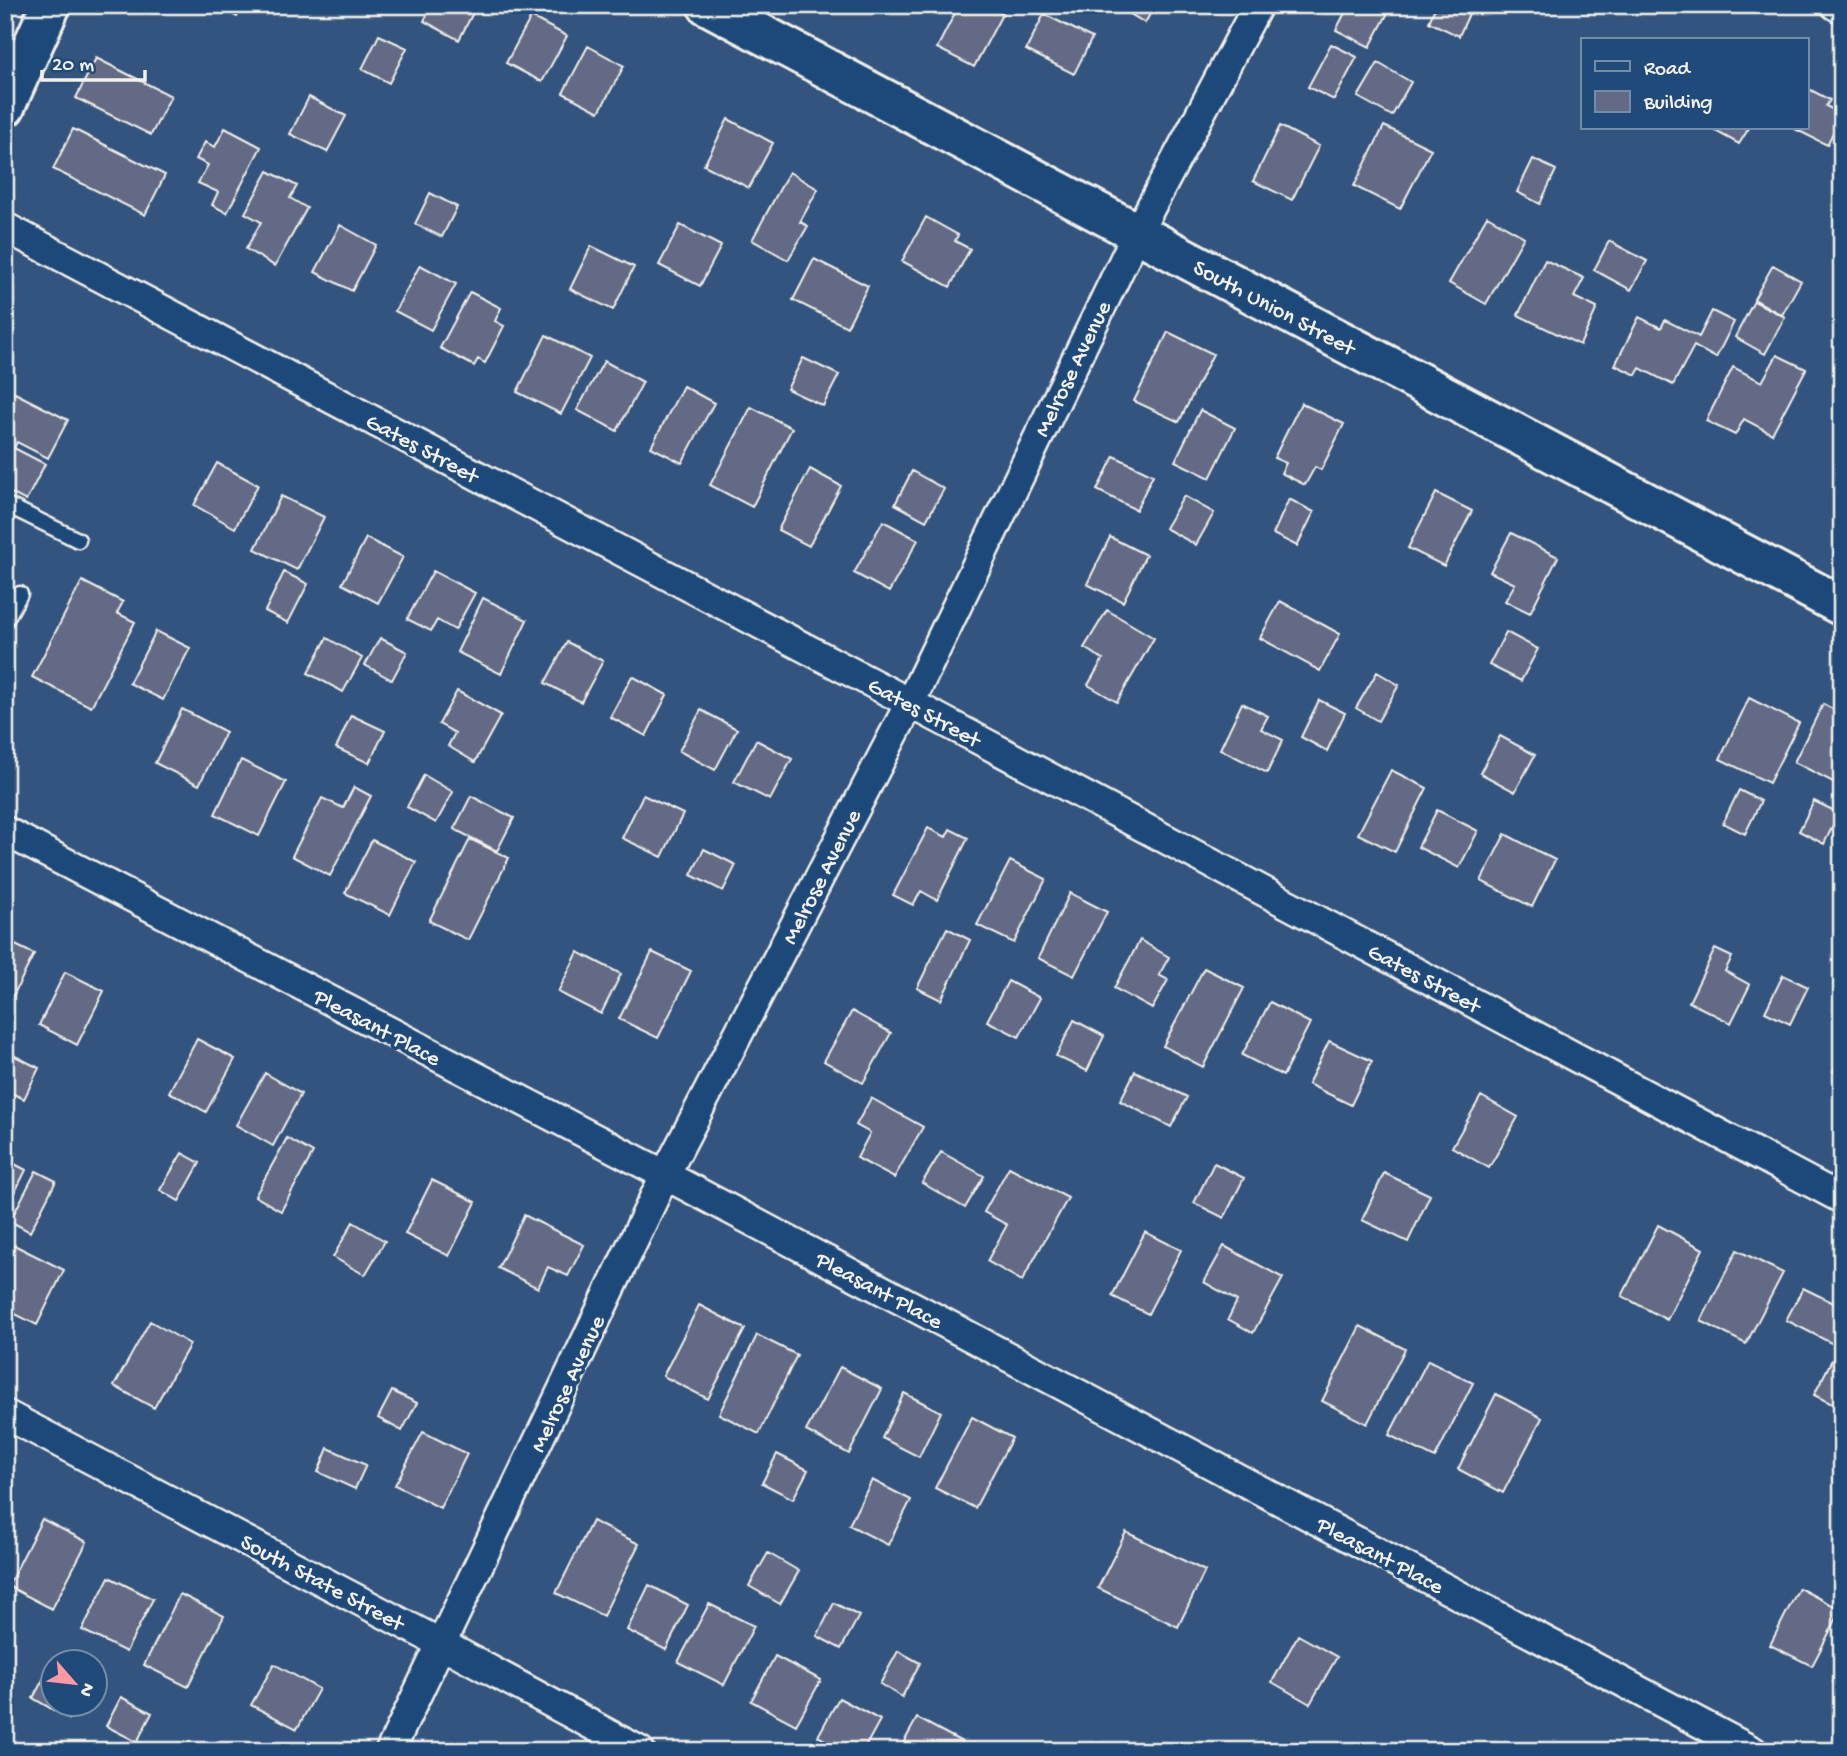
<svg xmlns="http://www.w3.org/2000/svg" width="1847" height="1756" font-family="'Gochi Hand',sans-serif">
<rect width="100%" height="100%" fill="#33547e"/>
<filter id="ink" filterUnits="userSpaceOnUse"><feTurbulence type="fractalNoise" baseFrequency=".0143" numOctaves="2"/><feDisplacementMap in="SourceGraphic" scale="14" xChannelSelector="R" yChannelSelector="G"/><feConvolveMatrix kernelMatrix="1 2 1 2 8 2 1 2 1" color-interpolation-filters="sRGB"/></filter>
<g filter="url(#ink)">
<path fill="#626a86" stroke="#f4f1e8" stroke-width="2" d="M 215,5 L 243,5 L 237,17 Z
M 432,5 L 477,5 L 459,40 L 424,21 Z
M 959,5 L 1007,5 L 974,67 L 937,48 Z
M 1116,5 L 1155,5 L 1145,23 Z
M 1349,5 L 1378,5 L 1389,11 L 1370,47 L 1336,30 Z
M 1436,5 L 1473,5 L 1459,36 L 1429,22 Z
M 1044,14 L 1092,38 L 1074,74 L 1026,50 Z
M 531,17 L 567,36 L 542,82 L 506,63 Z
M 379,35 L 407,48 L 389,83 L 362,69 Z
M 1331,44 L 1357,57 L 1334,100 L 1308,87 Z
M 588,46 L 624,66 L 599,112 L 563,93 Z
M 96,58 L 171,96 L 151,135 L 76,98 Z
M 1378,63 L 1411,82 L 1392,116 L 1358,97 Z
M 1807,88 L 1830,100 L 1826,106 L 1842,114 L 1827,145 L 1793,128 L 1807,128 Z
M 309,97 L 346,116 L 327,152 L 290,134 Z
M 728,119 L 773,143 L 749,188 L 704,165 Z
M 1280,126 L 1319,146 L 1292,200 L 1253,181 Z
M 1384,126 L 1431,149 L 1400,209 L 1354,186 Z
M 225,128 L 261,147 L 227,213 L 212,205 L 218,192 L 198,183 L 208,165 L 196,159 L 205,142 L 215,147 Z
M 1710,128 L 1749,128 L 1739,144 Z
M 73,129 L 165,175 L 145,215 L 53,169 Z
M 1533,159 L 1556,170 L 1540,204 L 1517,192 Z
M 268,171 L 297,186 L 290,198 L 307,208 L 275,266 L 246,249 L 261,222 L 245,213 Z
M 789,172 L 818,189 L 800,222 L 808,226 L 788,260 L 752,240 Z
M 430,193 L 457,207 L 442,237 L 415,224 Z
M 1487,216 L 1524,237 L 1486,304 L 1449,283 Z
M 926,217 L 958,235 L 955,241 L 970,249 L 950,287 L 902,261 Z
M 340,225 L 376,245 L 352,291 L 315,272 Z
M 680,225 L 721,246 L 700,286 L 659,265 Z
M 1609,241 L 1647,261 L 1631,290 L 1594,270 Z
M 591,246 L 634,267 L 613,310 L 570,289 Z
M 814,259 L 868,286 L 847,327 L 793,300 Z
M 1545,260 L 1584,278 L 1574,297 L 1597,308 L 1580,345 L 1518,315 Z
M 420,265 L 456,284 L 431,330 L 395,311 Z
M 1773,265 L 1801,281 L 1782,315 L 1754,299 Z
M 470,292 L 501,308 L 495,321 L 504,326 L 485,363 L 478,359 L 474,366 L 440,348 Z
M 1754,301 L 1785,317 L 1765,354 L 1735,337 Z
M 1712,311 L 1734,322 L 1716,358 L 1694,346 L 1673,385 L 1640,368 L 1636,375 L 1615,365 L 1639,317 L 1661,328 L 1665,320 L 1699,337 Z
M 1168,332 L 1213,354 L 1179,422 L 1134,401 Z
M 546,335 L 590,358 L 561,414 L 517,392 Z
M 1777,355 L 1806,369 L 1772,434 L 1744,419 L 1735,435 L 1706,421 L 1733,367 L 1762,382 Z
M 803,358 L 839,375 L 823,406 L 787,389 Z
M 604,361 L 643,382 L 617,431 L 577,410 Z
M 683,386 L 714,403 L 682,463 L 651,447 Z
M 5,388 L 68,420 L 48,458 L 17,442 L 14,448 L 45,464 L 26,501 L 5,490 Z
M 1301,403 L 1344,424 L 1321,470 L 1315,467 L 1305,485 L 1281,473 L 1286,463 L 1274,458 Z
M 751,407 L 792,428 L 752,507 L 710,485 Z
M 1200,410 L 1235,428 L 1210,478 L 1175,461 Z
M 1114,456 L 1153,475 L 1136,510 L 1097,490 Z
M 217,463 L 258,485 L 235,528 L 194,505 Z
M 810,469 L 841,486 L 809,546 L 778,530 Z
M 912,471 L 944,489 L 926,521 L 895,504 Z
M 1436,493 L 1472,511 L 1444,566 L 1408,548 Z
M 281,496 L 324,517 L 297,570 L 255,549 Z
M 1184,496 L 1214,513 L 1196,545 L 1165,528 Z
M 1289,499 L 1314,512 L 1297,546 L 1273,534 Z
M 883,521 L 918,540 L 889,592 L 854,573 Z
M 1511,533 L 1558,557 L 1530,613 L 1505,601 L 1515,584 L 1490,572 Z
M 1110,537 L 1146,555 L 1123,602 L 1087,584 Z
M 366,538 L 403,557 L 378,603 L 342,584 Z
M 433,571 L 475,593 L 455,630 L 437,620 L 431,631 L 407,619 Z
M 284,572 L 308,584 L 288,623 L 265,611 Z
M 82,581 L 123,602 L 117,613 L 135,622 L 91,707 L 32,677 Z
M 483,598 L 527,620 L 501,674 L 457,652 Z
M 1280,601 L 1340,634 L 1320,671 L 1260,638 Z
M 1107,610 L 1154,638 L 1117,702 L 1088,685 L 1103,659 L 1084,648 Z
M 156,631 L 190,648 L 163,700 L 129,683 Z
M 1506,632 L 1538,649 L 1521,681 L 1489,665 Z
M 327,638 L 362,658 L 343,692 L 308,673 Z
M 380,638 L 407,652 L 392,680 L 365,665 Z
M 567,642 L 603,661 L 581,702 L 545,683 Z
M 1377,672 L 1399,685 L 1378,721 L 1356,708 Z
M 632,676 L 667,695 L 646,736 L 610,717 Z
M 457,691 L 501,715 L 475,762 L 448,746 L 455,733 L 439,724 Z
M 1749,698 L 1799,723 L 1769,783 L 1720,759 Z
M 1319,700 L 1345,713 L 1327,751 L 1301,737 Z
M 1242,703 L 1268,716 L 1261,729 L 1283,740 L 1267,773 L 1220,749 Z
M 1823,704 L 1842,714 L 1842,771 L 1835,783 L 1794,762 Z
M 182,709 L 226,732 L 199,785 L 155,763 Z
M 701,710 L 737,729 L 715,770 L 679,751 Z
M 351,715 L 385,731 L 369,763 L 336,748 Z
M 1500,736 L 1535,755 L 1515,792 L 1480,773 Z
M 756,740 L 792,759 L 770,800 L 734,782 Z
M 241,760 L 286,782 L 259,836 L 215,814 Z
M 1391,770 L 1427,788 L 1395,852 L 1358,834 Z
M 424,775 L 453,792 L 436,823 L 407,807 Z
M 354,787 L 371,796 L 330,876 L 292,856 L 322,798 L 343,808 Z
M 1739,790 L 1761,801 L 1745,834 L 1723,823 Z
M 643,795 L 683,814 L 662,857 L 622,838 Z
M 471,796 L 514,818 L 497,851 L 454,829 Z
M 1814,801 L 1839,813 L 1824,844 L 1799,831 Z
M 1437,810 L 1478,831 L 1459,868 L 1418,847 Z
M 928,828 L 946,837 L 950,829 L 968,838 L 937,900 L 921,891 L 913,905 L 893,895 Z
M 1505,834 L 1555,860 L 1532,907 L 1481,881 Z
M 470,839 L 509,858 L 468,940 L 429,921 Z
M 372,840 L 416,862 L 390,915 L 345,893 Z
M 704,849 L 736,865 L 723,891 L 691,875 Z
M 1010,861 L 1046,879 L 1014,943 L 977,925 Z
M 1070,893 L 1107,912 L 1074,976 L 1038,958 Z
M 947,928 L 970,940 L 941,1000 L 917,988 Z
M 5,940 L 34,954 L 13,996 L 5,992 Z
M 1140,940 L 1169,957 L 1159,975 L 1168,980 L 1152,1009 L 1114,988 Z
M 1715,949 L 1732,957 L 1725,971 L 1750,985 L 1731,1023 L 1689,1002 Z
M 578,952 L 621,974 L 601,1014 L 558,992 Z
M 652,952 L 691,971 L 658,1038 L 619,1019 Z
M 1204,968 L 1244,988 L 1203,1067 L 1163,1046 Z
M 65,972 L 104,991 L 77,1045 L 39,1025 Z
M 1783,975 L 1808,987 L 1790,1024 L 1765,1012 Z
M 1008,981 L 1040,998 L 1019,1037 L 987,1021 Z
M 1270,1002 L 1310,1023 L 1283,1076 L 1242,1055 Z
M 852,1011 L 891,1033 L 863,1083 L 824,1061 Z
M 1074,1020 L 1104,1036 L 1087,1071 L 1056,1056 Z
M 197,1039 L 235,1059 L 206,1112 L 169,1092 Z
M 1329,1041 L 1372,1061 L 1351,1105 L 1308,1084 Z
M 9,1053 L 39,1068 L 24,1099 L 5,1090 L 5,1061 Z
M 1842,1055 L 1842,1076 L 1833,1071 Z
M 1135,1071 L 1187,1097 L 1171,1127 L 1120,1101 Z
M 265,1073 L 301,1094 L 273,1146 L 236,1125 Z
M 1481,1096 L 1518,1117 L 1489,1168 L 1452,1147 Z
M 871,1098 L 923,1127 L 894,1178 L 857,1158 L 870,1133 L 856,1125 Z
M 287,1138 L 313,1153 L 281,1211 L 255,1196 Z
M 941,1152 L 984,1176 L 965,1208 L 922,1183 Z
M 182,1153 L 200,1163 L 179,1201 L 160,1190 Z
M 5,1159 L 26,1170 L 11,1200 L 5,1197 Z
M 1214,1163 L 1244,1178 L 1224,1218 L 1194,1203 Z
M 1009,1167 L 1068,1198 L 1022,1281 L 987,1261 L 1007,1225 L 984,1212 Z
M 36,1171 L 56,1181 L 30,1232 L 10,1221 Z
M 1384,1173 L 1430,1195 L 1408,1242 L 1362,1220 Z
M 432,1180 L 476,1202 L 449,1256 L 405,1234 Z
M 524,1215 L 584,1245 L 568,1276 L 548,1267 L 538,1288 L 498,1268 Z
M 353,1222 L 385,1241 L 365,1275 L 333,1257 Z
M 1658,1225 L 1703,1249 L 1667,1320 L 1622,1296 Z
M 1145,1232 L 1181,1250 L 1148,1314 L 1112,1296 Z
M 14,1245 L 64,1270 L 37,1325 L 5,1309 L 5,1262 Z
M 1224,1246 L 1283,1278 L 1253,1333 L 1228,1319 L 1237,1301 L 1204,1282 Z
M 1737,1250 L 1783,1273 L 1746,1344 L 1701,1321 Z
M 1803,1288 L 1842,1307 L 1842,1328 L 1833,1344 L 1786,1320 Z
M 699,1305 L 745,1329 L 708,1399 L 663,1376 Z
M 150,1321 L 190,1344 L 154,1408 L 114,1386 Z
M 1360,1326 L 1405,1349 L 1367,1424 L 1322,1401 Z
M 757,1335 L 797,1355 L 759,1434 L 719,1414 Z
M 1842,1340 L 1842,1409 L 1814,1395 Z
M 1428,1360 L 1473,1383 L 1435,1458 L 1389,1435 Z
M 840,1367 L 882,1389 L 849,1454 L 806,1431 Z
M 392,1391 L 417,1403 L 402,1431 L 378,1418 Z
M 904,1393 L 941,1412 L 919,1457 L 882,1438 Z
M 1496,1394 L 1542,1418 L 1503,1493 L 1458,1469 Z
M 972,1417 L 1012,1438 L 975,1508 L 935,1488 Z
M 423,1432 L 467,1454 L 440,1508 L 395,1485 Z
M 328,1448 L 366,1465 L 355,1489 L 318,1472 Z
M 777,1454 L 808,1470 L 793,1499 L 762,1483 Z
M 872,1480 L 911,1500 L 888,1545 L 849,1525 Z
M 42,1519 L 87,1542 L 52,1609 L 8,1586 Z
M 592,1521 L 639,1544 L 603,1616 L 556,1593 Z
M 1126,1532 L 1205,1571 L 1178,1627 L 1098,1588 Z
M 768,1553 L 799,1571 L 780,1604 L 749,1586 Z
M 109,1577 L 153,1599 L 126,1652 L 82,1630 Z
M 649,1585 L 688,1605 L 666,1650 L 627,1630 Z
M 1799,1588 L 1841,1610 L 1812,1666 L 1770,1645 Z
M 180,1594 L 224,1616 L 188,1687 L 144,1665 Z
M 834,1603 L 859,1616 L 841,1649 L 817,1636 Z
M 709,1604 L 754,1626 L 724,1685 L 678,1662 Z
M 1298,1635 L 1337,1657 L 1310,1704 L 1272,1682 Z
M 898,1651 L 920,1663 L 902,1697 L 880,1684 Z
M 775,1656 L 821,1680 L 796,1725 L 751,1701 Z
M 52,1663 L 52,1704 L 77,1704 L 69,1719 L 33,1698 Z
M 274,1664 L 319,1689 L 297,1729 L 251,1705 Z
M 1842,1665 L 1842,1686 L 1833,1682 Z
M 121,1697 L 152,1713 L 137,1742 L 106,1726 Z
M 839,1698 L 880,1720 L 863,1751 L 845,1751 L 818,1736 Z
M 917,1718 L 962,1742 L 958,1751 L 899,1751 Z"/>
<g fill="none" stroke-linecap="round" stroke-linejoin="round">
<defs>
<path id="lane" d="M 5,504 L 78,540
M 5,621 L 20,594"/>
<path id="street" d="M 1835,5 L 1842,9
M 5,227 L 910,703 L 1842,1199
M 5,831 L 665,1175 L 1753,1751
M 5,1414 L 442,1644 L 640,1751
M 390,1751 L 665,1175 L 910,703 L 1137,233 L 1258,5"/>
<path id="secondary" d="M 707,5 L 1842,606
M 5,107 L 51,5"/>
</defs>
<use href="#lane" stroke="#f4f1e8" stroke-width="19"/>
<use href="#street" stroke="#f4f1e8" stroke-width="33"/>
<use href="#secondary" stroke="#f4f1e8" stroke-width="44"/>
<use href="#lane" stroke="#1f4a7a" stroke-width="14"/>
<use href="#street" stroke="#1f4a7a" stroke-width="28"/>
<use href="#secondary" stroke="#1f4a7a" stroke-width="38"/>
</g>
</g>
<g text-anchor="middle" stroke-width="7" stroke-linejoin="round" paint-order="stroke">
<g font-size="23" fill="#f4f1e8" stroke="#1f4a7a">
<text transform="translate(1275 306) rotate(28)" y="8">South Union Street</text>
<text transform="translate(1071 368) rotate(-64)" y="8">Melrose Avenue</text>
<text transform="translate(423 447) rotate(28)" y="8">Gates Street</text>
<text transform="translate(925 711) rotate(28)" y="8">Gates Street</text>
<text transform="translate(820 876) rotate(-63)" y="8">Melrose Avenue</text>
<text transform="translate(1425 977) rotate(28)" y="8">Gates Street</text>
<text transform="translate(378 1026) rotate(28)" y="8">Pleasant Place</text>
<text transform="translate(880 1289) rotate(28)" y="8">Pleasant Place</text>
<text transform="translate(566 1383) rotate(-65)" y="8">Melrose Avenue</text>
<text transform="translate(1381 1554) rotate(28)" y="8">Pleasant Place</text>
<text transform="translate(323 1581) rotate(28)" y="8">South State Street</text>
</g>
</g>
<rect width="1847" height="1756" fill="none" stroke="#1f4a7a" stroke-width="28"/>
<rect x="14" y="14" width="1819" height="1728" fill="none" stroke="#f4f1e8" stroke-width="2.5" filter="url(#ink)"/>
<rect x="1581" y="38" width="228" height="91" fill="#1f4a7a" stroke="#748da6" stroke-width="2"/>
<rect x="1595" y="61" width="35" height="10" fill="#1f4a7a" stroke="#748da6" stroke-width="2"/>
<text x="1644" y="74" font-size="21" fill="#f4f1e8">Road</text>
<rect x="1595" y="91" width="35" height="21" fill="#626a86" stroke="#748da6" stroke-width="2"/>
<text x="1644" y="108" font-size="21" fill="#f4f1e8">Building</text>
<g transform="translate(74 1683) rotate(118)"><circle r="33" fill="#1f4a7a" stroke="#748da6" stroke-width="2"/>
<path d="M0-5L12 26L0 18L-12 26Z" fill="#ff9aa2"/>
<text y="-10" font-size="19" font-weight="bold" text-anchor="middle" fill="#f4f1e8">N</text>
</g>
<path d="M42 70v10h103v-10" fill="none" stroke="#f4f1e8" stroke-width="3.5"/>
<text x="52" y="70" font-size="21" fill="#f4f1e8" stroke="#1f4a7a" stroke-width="5" paint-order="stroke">20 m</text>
</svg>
